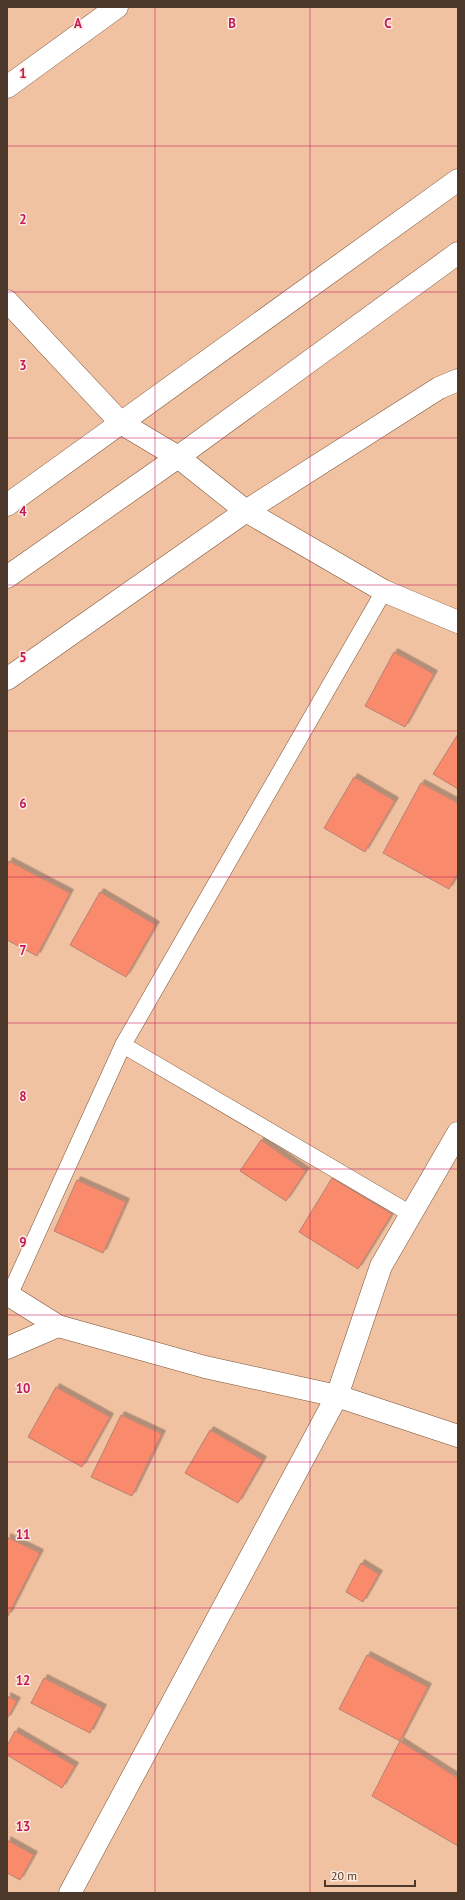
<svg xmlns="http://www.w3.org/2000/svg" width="465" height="1900" font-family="'PT Sans',sans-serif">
<defs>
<filter id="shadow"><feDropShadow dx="3.5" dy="-3.5" stdDeviation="0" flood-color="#0004"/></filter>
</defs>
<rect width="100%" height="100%" fill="#f1c2a2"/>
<path fill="#f98a6c" stroke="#b68273" filter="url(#shadow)" d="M 394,652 L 434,674 L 405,727 L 365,706 Z
M 458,734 L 458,789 L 433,774 Z
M 354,777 L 395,801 L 365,852 L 324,828 Z
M 421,783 L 458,803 L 458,873 L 449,889 L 383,853 Z
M 9,861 L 70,893 L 37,956 L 7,940 L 7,866 Z
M 100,892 L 156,925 L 126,977 L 70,945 Z
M 261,1140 L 306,1171 L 286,1201 L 240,1171 Z
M 332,1178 L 392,1214 L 358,1269 L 299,1232 Z
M 77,1180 L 126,1202 L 103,1253 L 54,1231 Z
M 56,1387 L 110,1417 L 82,1467 L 28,1437 Z
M 121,1415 L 162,1434 L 132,1496 L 91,1477 Z
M 210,1430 L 263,1460 L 238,1503 L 185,1473 Z
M 7,1537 L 40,1553 L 8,1616 L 7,1615 Z
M 361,1563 L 379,1574 L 363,1602 L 346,1592 Z
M 367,1655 L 428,1687 L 400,1741 L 339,1709 Z
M 44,1678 L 103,1708 L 90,1733 L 31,1703 Z
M 7,1696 L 17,1701 L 7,1719 Z
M 15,1731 L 75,1766 L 62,1788 L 7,1755 L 7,1746 Z
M 400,1741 L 458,1778 L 458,1846 L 372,1796 Z
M 7,1840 L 34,1855 L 20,1880 L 7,1873 Z"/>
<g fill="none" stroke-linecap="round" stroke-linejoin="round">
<defs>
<path id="lane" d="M 384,591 L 123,1045 L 411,1214
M 9,1296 L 123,1045"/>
<path id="street" d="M 7,87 L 117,7
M 7,301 L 121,423 L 178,457 L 246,511 L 384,591 L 458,622
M 7,679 L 246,511 L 439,388 L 458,380
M 7,1294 L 58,1326 L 205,1367 L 337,1396 L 458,1436
M 7,1348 L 58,1326
M 70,1893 L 337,1396 L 381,1266 L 458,1133"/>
<path id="secondary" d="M 7,505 L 458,180
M 7,577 L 178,457 L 458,253"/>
</defs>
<use href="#lane" stroke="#7a5234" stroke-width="17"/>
<use href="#street" stroke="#7a5234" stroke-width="23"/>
<use href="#secondary" stroke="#7a5234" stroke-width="23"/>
<use href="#lane" stroke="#fff" stroke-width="16"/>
<use href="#street" stroke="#fff" stroke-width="22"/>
<use href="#secondary" stroke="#fff" stroke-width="22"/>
</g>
<path fill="none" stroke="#c2185b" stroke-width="1" stroke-opacity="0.55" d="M 155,7 L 155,1893M 310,7 L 310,1893M 7,146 L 458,146M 7,292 L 458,292M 7,438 L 458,438M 7,585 L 458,585M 7,731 L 458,731M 7,877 L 458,877M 7,1023 L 458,1023M 7,1169 L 458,1169M 7,1315 L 458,1315M 7,1462 L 458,1462M 7,1608 L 458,1608M 7,1754 L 458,1754"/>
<g font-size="13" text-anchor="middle" font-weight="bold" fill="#c2185b" stroke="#fdeadd" stroke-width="3" stroke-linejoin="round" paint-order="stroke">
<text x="78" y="28">A</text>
<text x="232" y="28">B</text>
<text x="388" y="28">C</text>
<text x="23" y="78">1</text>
<text x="23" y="224">2</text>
<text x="23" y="370">3</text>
<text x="23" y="516">4</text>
<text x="23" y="662">5</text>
<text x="23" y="808">6</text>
<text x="23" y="955">7</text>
<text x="23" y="1101">8</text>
<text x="23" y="1247">9</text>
<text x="23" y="1393">10</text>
<text x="23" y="1539">11</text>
<text x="23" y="1685">12</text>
<text x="23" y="1831">13</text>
</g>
<rect width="465" height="1900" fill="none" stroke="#4b382b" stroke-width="16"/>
<path d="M325 1880v6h90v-6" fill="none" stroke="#4b382b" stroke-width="2"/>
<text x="331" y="1880" font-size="12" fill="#4b382b" stroke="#fdeadd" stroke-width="3" paint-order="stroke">20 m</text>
</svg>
